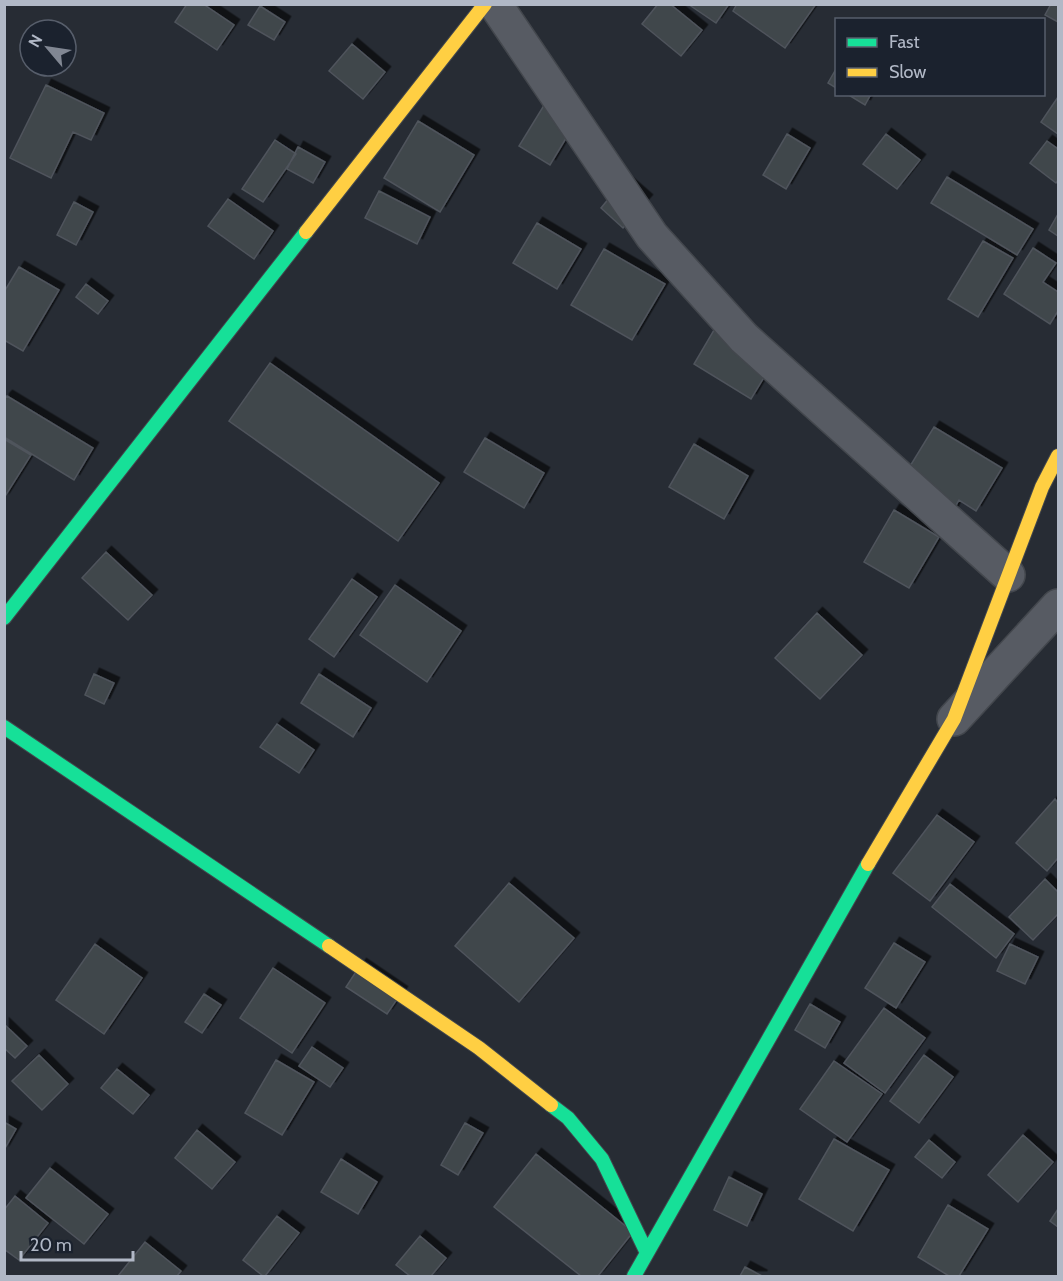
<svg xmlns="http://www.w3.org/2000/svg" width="1063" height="1281" font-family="Cabin,sans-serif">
<defs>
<filter id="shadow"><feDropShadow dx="5.5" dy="-5.5" stdDeviation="0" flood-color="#0009"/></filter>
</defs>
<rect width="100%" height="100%" fill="#272c34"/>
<path fill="#41464c" stroke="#4f545c" stroke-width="1.5" filter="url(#shadow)" d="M 187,4 L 203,4 L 234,25 L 217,50 L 175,22 Z
M 658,4 L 670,4 L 702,30 L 681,56 L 642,24 Z
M 688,4 L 729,4 L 716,23 Z
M 737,4 L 816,4 L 785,48 L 733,11 Z
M 1051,4 L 1058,4 L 1058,22 L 1045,15 Z
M 260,6 L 285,22 L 274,40 L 248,25 Z
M 352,44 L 385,72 L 363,99 L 329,71 Z
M 836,69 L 836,88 L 828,83 Z
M 46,85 L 104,113 L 91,140 L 73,132 L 51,178 L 10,158 Z
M 847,94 L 871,94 L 865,105 Z
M 1058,97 L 1058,134 L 1041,122 Z
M 546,102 L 577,120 L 550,165 L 519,146 Z
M 418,121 L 474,155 L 440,212 L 384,178 Z
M 787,134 L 810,148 L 786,189 L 763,175 Z
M 886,134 L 920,160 L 897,189 L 863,164 Z
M 275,140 L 296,154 L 263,202 L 242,189 Z
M 1047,141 L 1058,149 L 1058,180 L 1056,183 L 1030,163 Z
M 298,147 L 325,162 L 313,183 L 287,169 Z
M 947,177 L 1033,229 L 1017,255 L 931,203 Z
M 624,180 L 647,200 L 623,228 L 601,208 Z
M 379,191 L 430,217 L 417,244 L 365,218 Z
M 228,199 L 273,231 L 254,259 L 208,226 Z
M 74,202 L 93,212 L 76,245 L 57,235 Z
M 1058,214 L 1058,236 L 1049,230 Z
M 537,223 L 581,249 L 557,289 L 513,263 Z
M 983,241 L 1013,258 L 978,317 L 948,299 Z
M 1033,248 L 1056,263 L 1043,282 L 1058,292 L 1058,311 L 1050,324 L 1004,294 Z
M 604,249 L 665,284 L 632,340 L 571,305 Z
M 19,267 L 59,290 L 23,351 L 4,340 L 4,292 Z
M 86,284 L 108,301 L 98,314 L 76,297 Z
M 714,330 L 772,364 L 751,399 L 694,364 Z
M 270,363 L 439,483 L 398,541 L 229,421 Z
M 7,396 L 93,448 L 74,480 L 4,437 L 4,399 Z
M 934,427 L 1002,468 L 976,511 L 959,500 L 948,520 L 896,489 Z
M 485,438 L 544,473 L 524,508 L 464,472 Z
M 4,439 L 31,455 L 4,498 Z
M 694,444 L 748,476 L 724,519 L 669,487 Z
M 894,510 L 939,537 L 909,588 L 864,562 Z
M 106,552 L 152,595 L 128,620 L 82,578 Z
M 352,579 L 377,597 L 334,657 L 309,639 Z
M 395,585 L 461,631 L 427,682 L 360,635 Z
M 817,613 L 862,655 L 820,699 L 775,658 Z
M 94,674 L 114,683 L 104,704 L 85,695 Z
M 319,674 L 371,708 L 353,737 L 301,703 Z
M 277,724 L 314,750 L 299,773 L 260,747 Z
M 1055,799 L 1058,803 L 1058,858 L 1047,871 L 1016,843 Z
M 937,815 L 974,842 L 930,901 L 893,873 Z
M 1045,879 L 1058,892 L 1058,914 L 1033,940 L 1009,917 Z
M 509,883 L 574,938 L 519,1002 L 455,946 Z
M 950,884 L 1014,934 L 996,958 L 932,907 Z
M 894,943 L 925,962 L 896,1008 L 865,988 Z
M 95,944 L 142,978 L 104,1034 L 56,1000 Z
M 1010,944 L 1038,957 L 1025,984 L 997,971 Z
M 361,964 L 402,992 L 387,1014 L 346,987 Z
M 273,968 L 325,1003 L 292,1053 L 240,1018 Z
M 204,994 L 221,1005 L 202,1033 L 185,1022 Z
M 810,1004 L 840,1022 L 825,1048 L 795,1030 Z
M 884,1008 L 925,1038 L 885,1093 L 844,1063 Z
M 4,1024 L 27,1046 L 15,1058 L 4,1048 Z
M 312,1047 L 343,1068 L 330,1087 L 299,1066 Z
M 39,1055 L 68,1084 L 42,1110 L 12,1081 Z
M 924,1055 L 953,1077 L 919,1123 L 890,1101 Z
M 276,1060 L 314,1082 L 282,1135 L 245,1113 Z
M 834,1061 L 882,1094 L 847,1142 L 800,1109 Z
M 117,1069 L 149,1095 L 133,1114 L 101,1088 Z
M 4,1122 L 16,1129 L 4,1150 Z
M 465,1123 L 483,1133 L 458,1175 L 441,1165 Z
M 197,1130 L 235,1162 L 212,1189 L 175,1158 Z
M 1023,1135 L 1053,1162 L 1018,1202 L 988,1175 Z
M 834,1139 L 889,1170 L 853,1231 L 799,1199 Z
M 929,1140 L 955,1162 L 942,1178 L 915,1157 Z
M 536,1154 L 633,1232 L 598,1276 L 581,1276 L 494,1207 Z
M 341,1159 L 377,1182 L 358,1214 L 321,1192 Z
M 50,1168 L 108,1214 L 84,1244 L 26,1198 Z
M 729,1177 L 762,1194 L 747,1226 L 714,1210 Z
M 15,1196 L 48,1223 L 19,1260 L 4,1249 L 4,1210 Z
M 948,1205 L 988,1229 L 959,1276 L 949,1276 L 918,1257 Z
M 1058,1209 L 1058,1227 L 1050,1221 Z
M 277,1216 L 299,1233 L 265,1276 L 263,1276 L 243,1260 Z
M 420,1236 L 446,1258 L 431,1276 L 410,1276 L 396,1265 Z
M 145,1242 L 181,1271 L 177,1276 L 118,1276 Z
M 745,1267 L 762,1276 L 740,1276 Z"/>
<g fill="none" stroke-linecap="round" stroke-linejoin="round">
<defs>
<path id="street" d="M 495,4 L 652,236 L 744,338 L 1008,575
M 954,719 L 1058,606"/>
<path id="fast" d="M 4,618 L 306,232
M 4,727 L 329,946
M 551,1105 L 568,1118 L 602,1159 L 647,1253
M 634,1276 L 868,864"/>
<path id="slow" d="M 306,232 L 485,4
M 868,864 L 954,719 L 1042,487 L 1058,456
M 329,946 L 479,1048 L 551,1105"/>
</defs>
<use href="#street" stroke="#43474d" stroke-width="36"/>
<use href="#fast" stroke="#43474d" stroke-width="16"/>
<use href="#slow" stroke="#43474d" stroke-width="16"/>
<use href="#street" stroke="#575b63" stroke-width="33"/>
<use href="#fast" stroke="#16e098" stroke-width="14"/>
<use href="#slow" stroke="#ffcf43" stroke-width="14"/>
</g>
<rect width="1063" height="1281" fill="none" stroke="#b1b8c6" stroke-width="12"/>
<rect x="835" y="18" width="210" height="78" fill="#1b222e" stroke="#575e6b" stroke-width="1.5"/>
<rect x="847" y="38" width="30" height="9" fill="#16e098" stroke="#575e6b" stroke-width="1.5"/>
<text x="889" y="48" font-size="18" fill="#b1b8c6">Fast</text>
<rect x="847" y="68" width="30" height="9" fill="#ffcf43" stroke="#575e6b" stroke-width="1.5"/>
<text x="889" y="78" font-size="18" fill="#b1b8c6">Slow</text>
<g transform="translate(48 48) rotate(299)"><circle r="28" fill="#1b222e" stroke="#575e6b" stroke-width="1.5"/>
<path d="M0-4.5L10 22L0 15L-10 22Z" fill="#818793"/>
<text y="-9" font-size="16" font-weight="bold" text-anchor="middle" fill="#b1b8c6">N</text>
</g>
<path d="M21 1251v9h112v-9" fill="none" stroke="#b1b8c6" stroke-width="3"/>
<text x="30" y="1251" font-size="18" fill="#b1b8c6" stroke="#1b222e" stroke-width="4.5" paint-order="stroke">20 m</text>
</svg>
